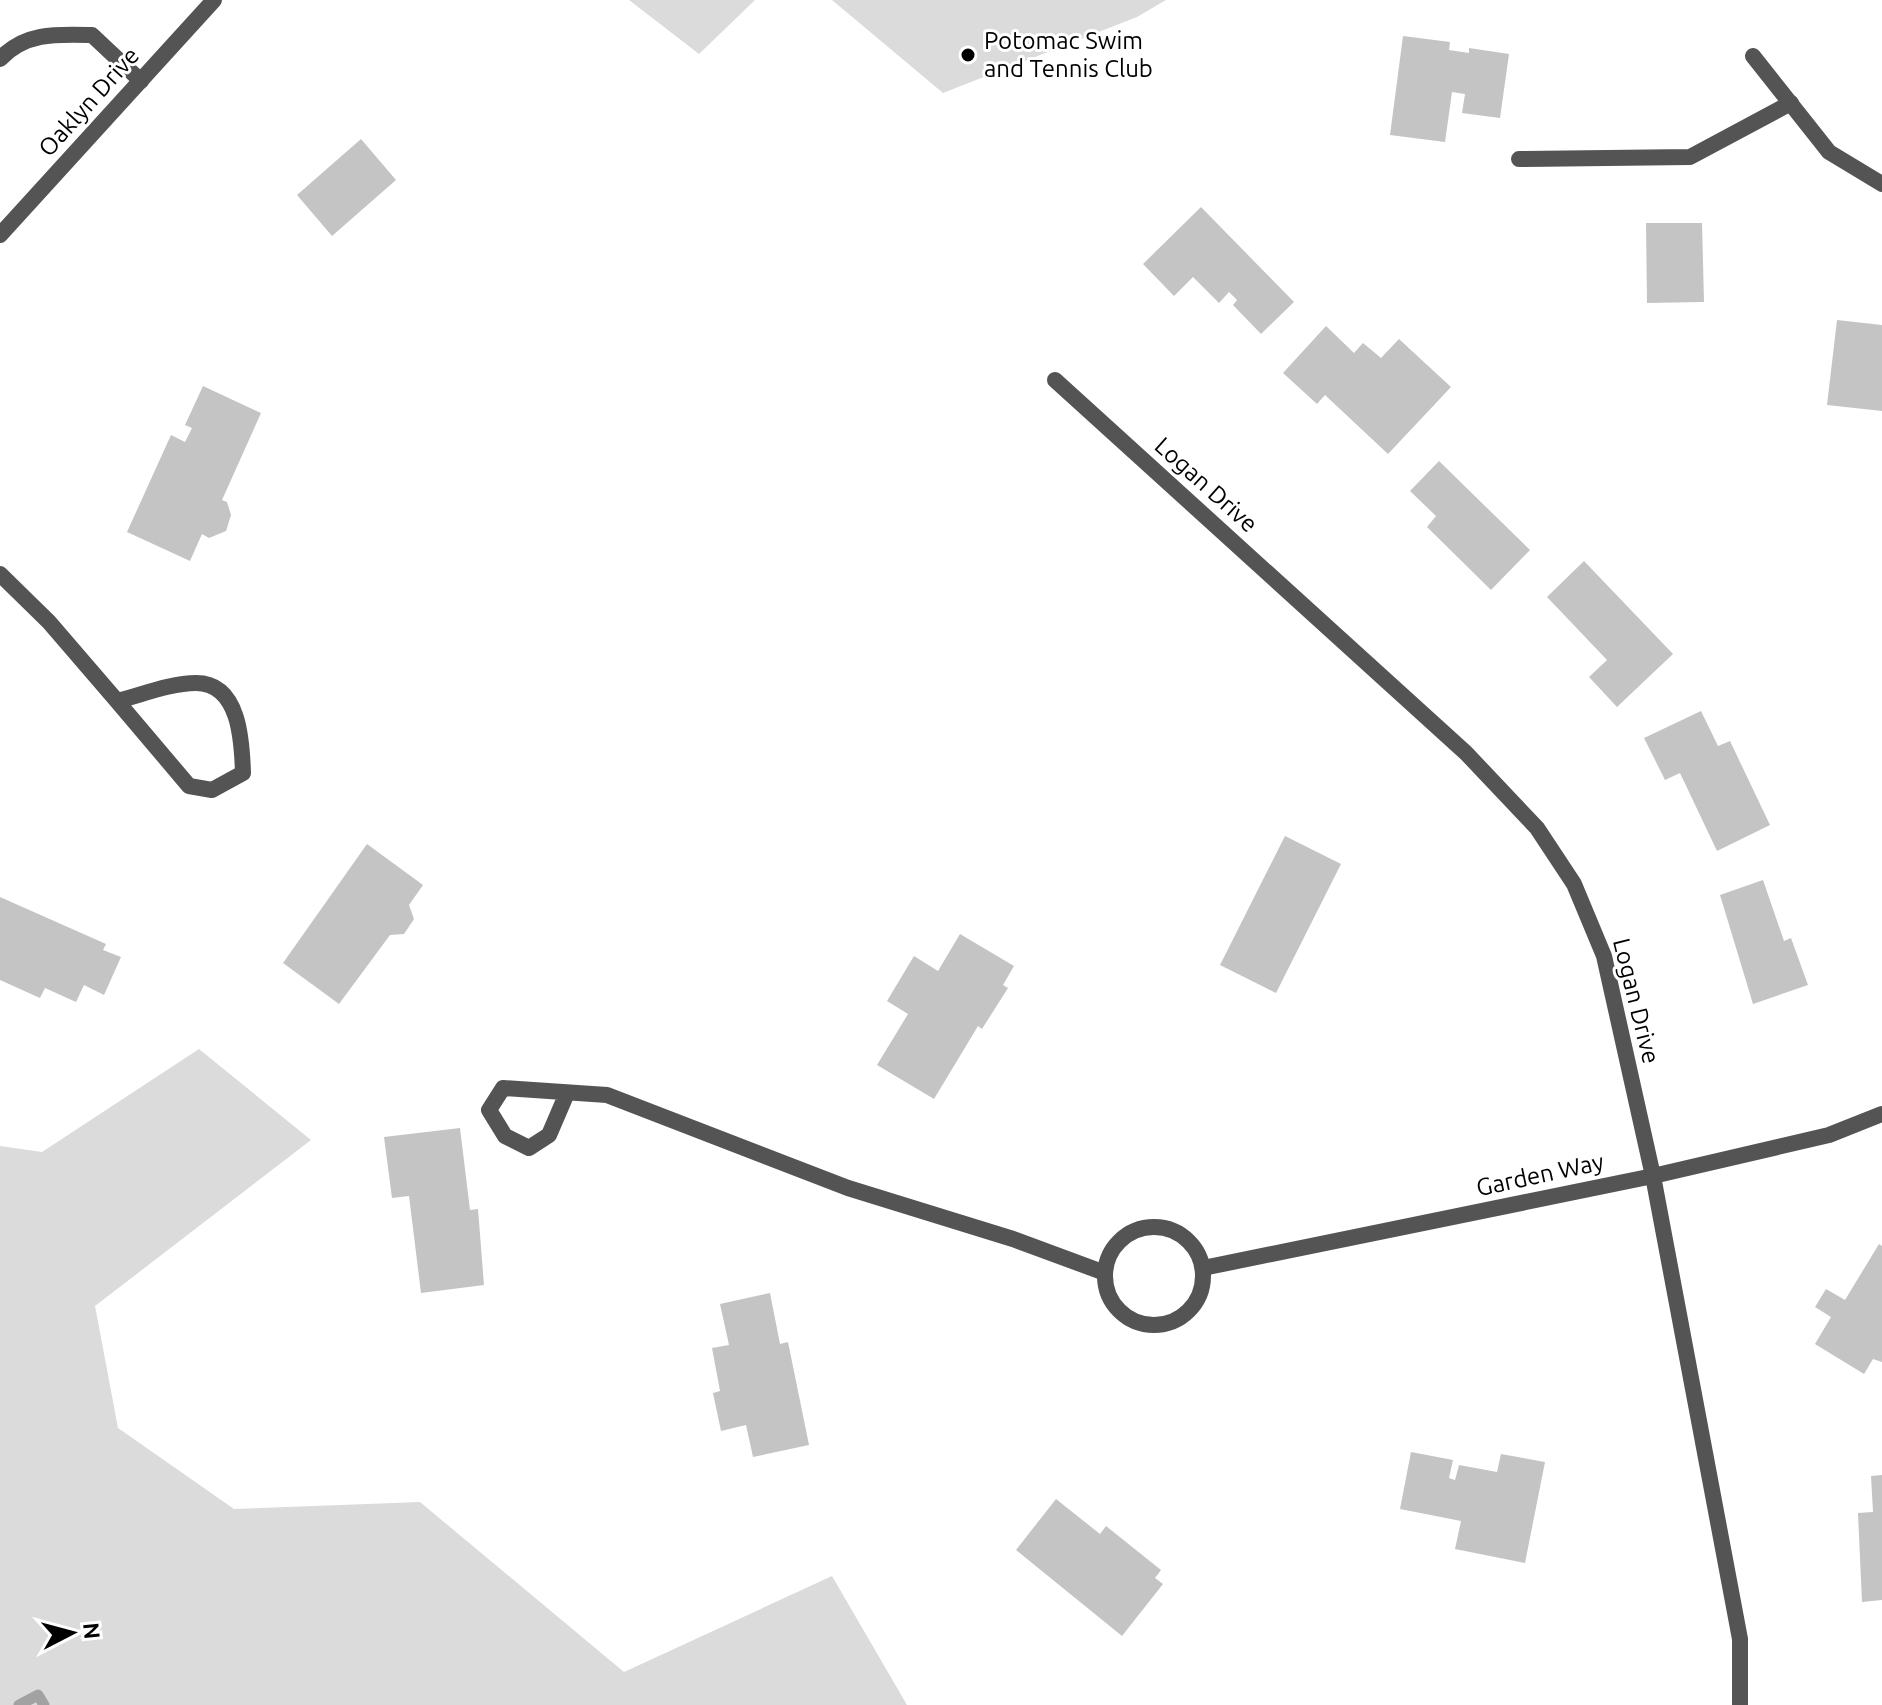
<svg xmlns="http://www.w3.org/2000/svg" width="1882" height="1705" font-family="Ubuntu,sans-serif">
<rect width="100%" height="100%" fill="#fff"/>
<path fill="#dbdbdb" d="M 629,0 L 755,0 L 699,54 Z
M 832,0 L 1166,0 L 1137,17 L 943,93 Z
M 199,1049 L 311,1140 L 95,1306 L 118,1428 L 234,1509 L 420,1502 L 624,1672 L 832,1576 L 907,1705 L 0,1705 L 0,1146 L 42,1152 Z"/>
<g fill="none" stroke-linecap="round" stroke-linejoin="round">
<path stroke="#a2a2a2" stroke-width="11" d="M 19,1705 L 38,1695 L 44,1705"/>
</g>
<path fill="#c4c4c4" d="M 1403,36 L 1450,42 L 1449,50 L 1469,53 L 1469,48 L 1509,54 L 1500,118 L 1462,113 L 1465,94 L 1452,92 L 1445,142 L 1390,135 Z
M 361,139 L 396,180 L 332,236 L 297,195 Z
M 1201,207 L 1294,302 L 1261,334 L 1233,305 L 1237,300 L 1229,292 L 1219,303 L 1193,277 L 1174,296 L 1143,264 Z
M 1646,223 L 1702,223 L 1704,302 L 1647,303 Z
M 1837,320 L 1882,325 L 1882,411 L 1827,405 Z
M 1326,326 L 1354,353 L 1363,343 L 1381,358 L 1399,339 L 1451,387 L 1388,454 L 1325,395 L 1317,404 L 1283,373 Z
M 203,386 L 261,413 L 222,500 L 227,502 L 231,515 L 226,531 L 209,538 L 202,534 L 190,561 L 127,532 L 171,435 L 185,442 L 192,428 L 185,425 Z
M 1439,461 L 1530,550 L 1491,590 L 1427,527 L 1436,516 L 1410,491 Z
M 1584,561 L 1673,654 L 1617,707 L 1589,677 L 1607,660 L 1547,597 Z
M 1701,711 L 1718,746 L 1730,741 L 1770,825 L 1717,851 L 1680,773 L 1665,780 L 1644,738 Z
M 1285,836 L 1341,864 L 1276,993 L 1220,965 Z
M 367,844 L 423,885 L 409,905 L 414,919 L 404,934 L 390,935 L 339,1004 L 283,963 Z
M 1763,880 L 1784,941 L 1791,938 L 1808,985 L 1753,1004 L 1720,895 Z
M 0,897 L 106,944 L 103,950 L 121,957 L 104,995 L 84,985 L 76,1002 L 45,988 L 40,998 L 0,980 Z
M 960,934 L 1014,966 L 1003,985 L 1008,988 L 982,1029 L 978,1026 L 934,1099 L 877,1065 L 908,1014 L 887,1001 L 914,956 L 938,971 Z
M 460,1128 L 470,1210 L 478,1209 L 484,1285 L 421,1293 L 409,1196 L 392,1198 L 384,1137 Z
M 1879,1244 L 1882,1246 L 1882,1362 L 1873,1359 L 1864,1374 L 1815,1344 L 1831,1317 L 1815,1307 L 1826,1289 L 1845,1300 Z
M 770,1293 L 780,1344 L 788,1342 L 809,1445 L 753,1457 L 746,1425 L 721,1431 L 713,1393 L 720,1391 L 712,1348 L 729,1345 L 720,1304 Z
M 1411,1452 L 1453,1460 L 1449,1478 L 1455,1480 L 1459,1465 L 1497,1472 L 1501,1454 L 1545,1462 L 1525,1563 L 1455,1549 L 1461,1521 L 1400,1509 Z
M 1882,1475 L 1882,1600 L 1862,1602 L 1858,1513 L 1873,1512 L 1871,1476 Z
M 1056,1499 L 1100,1534 L 1106,1526 L 1161,1570 L 1155,1578 L 1163,1584 L 1122,1636 L 1016,1550 Z"/>
<g fill="none" stroke-linecap="round" stroke-linejoin="round">
<path stroke="#545454" stroke-width="16" d="M 0,59 C 25,32 57,34 92,35 L 141,81
M 1519,159 L 1690,157 L 1791,103
M 0,574 L 49,622 L 117,701 L 189,786 L 212,790 L 243,773 C 242,742 240,683 196,683 C 171,683 141,695 117,701
M 567,1093 L 549,1135 L 529,1148 L 505,1136 L 489,1110 L 503,1088 L 607,1095 L 848,1188 L 1013,1239 L 1105,1273"/>
<path stroke="#545454" stroke-width="16" d="M 1753,56 L 1829,152 L 1882,184
M 1055,380 L 1466,753 L 1537,828 L 1574,884 L 1604,956 L 1653,1176 L 1740,1639 L 1740,1705
M1105 1276a49 49 0 1 1 98 0a49 49 0 1 1-98 0Z
M 1203,1268 L 1653,1176 L 1829,1135 L 1882,1114"/>
<path stroke="#545454" stroke-width="16" d="M 0,235 L 214,0"/>
</g>
<circle fill="#000" stroke="#fff" stroke-width="3" cx="968" cy="55" r="8"/>
<g text-anchor="middle" stroke-width="6" stroke-linejoin="round" paint-order="stroke">
<g font-size="24" fill="#000" stroke="#fff" text-anchor="start">
<text x="984" y="49">Potomac Swim<tspan x="984" dy="28">and Tennis Club</tspan></text>
</g>
<g font-size="24" fill="#000" stroke="#fff">
<text transform="translate(89 102) rotate(-48)" y="8">Oaklyn Drive</text>
<text transform="translate(1206 485) rotate(42)" y="8">Logan Drive</text>
<text transform="translate(1636 1001) rotate(76)" y="8">Logan Drive</text>
<text transform="translate(1540 1175) rotate(-12)" y="8">Garden Way</text>
</g>
</g>
<g transform="translate(72 1633) rotate(84)" stroke="#ffffff" stroke-width="6" paint-order="stroke">
<path d="M0-6L14 30L0 20L-14 30Z" fill="#000000"/>
<text y="-12" font-size="22" font-weight="bold" text-anchor="middle" fill="#000000">N</text>
</g>
</svg>
